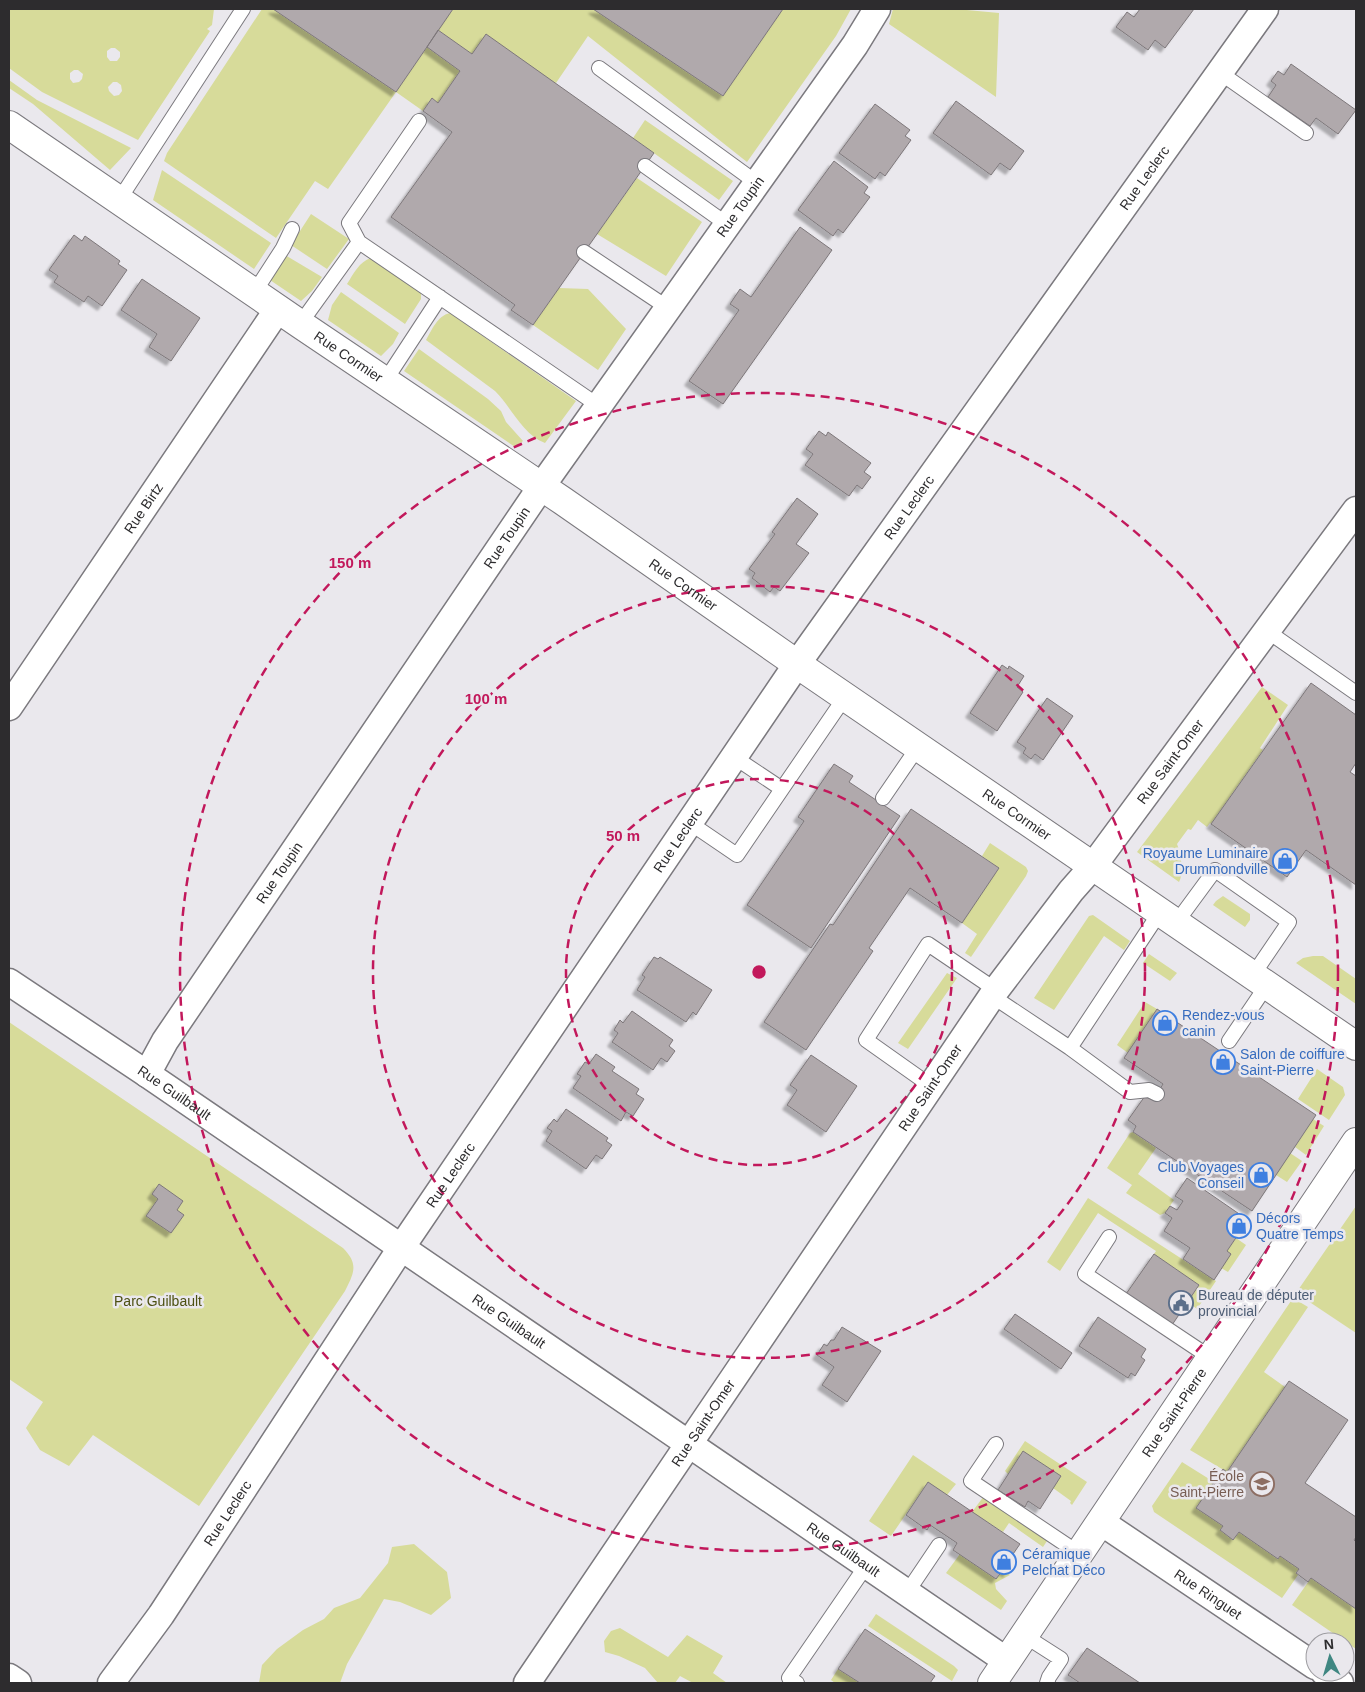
<svg xmlns="http://www.w3.org/2000/svg" width="1365" height="1692" font-family="Arial,sans-serif">
<defs>
<filter id="shadow"><feDropShadow dx="-4.5" dy="4.5" stdDeviation="1" flood-color="#0004"/></filter>
</defs>
<rect width="100%" height="100%" fill="#eae8ed"/>
<path fill="#d7db9a" fill-rule="evenodd" d="M 9,9 L 214,9 L 212,25 L 207,29 L 210,31 L 138,140 L 42,92 L 9,68 ZM 111,48 L 115,48 L 120,52 L 120,57 L 117,61 L 110,61 L 107,57 L 107,51 ZM 74,70 L 78,70 L 83,74 L 82,79 L 79,82 L 73,83 L 70,79 L 70,73 ZM 113,82 L 117,82 L 121,85 L 122,91 L 119,95 L 114,96 L 109,91 L 108,87 Z
M 262,9 L 273,9 L 396,92 L 427,47 L 460,71 L 438,103 L 432,98 L 423,111 L 396,92 L 328,189 L 315,181 L 276,238 L 164,161 L 167,153 Z
M 453,9 L 593,9 L 723,96 L 783,9 L 851,9 L 836,36 L 747,162 L 588,36 L 556,83 L 472,54 L 438,30 Z
M 893,9 L 956,9 L 999,13 L 996,97 L 889,24 Z
M 9,80 L 37,100 L 131,148 L 110,170 L 33,104 L 9,88 Z
M 645,120 L 733,181 L 719,200 L 633,138 Z
M 162,170 L 271,243 L 254,269 L 153,200 Z
M 637,178 L 702,222 L 666,276 L 597,234 Z
M 311,214 L 349,239 L 327,269 L 291,245 Z
M 285,255 L 322,277 L 312,291 L 301,301 L 270,280 Z
M 371,258 L 421,293 L 421,299 L 405,324 L 347,284 C 354,273 359,262 371,258 Z
M 559,288 L 588,289 L 626,329 L 598,370 L 533,325 Z
M 341,292 L 399,333 L 393,344 L 381,356 L 328,320 L 332,305 Z
M 450,313 L 576,401 L 545,443 C 522,434 512,408 495,391 L 426,340 C 432,330 437,316 450,313 Z
M 419,349 L 488,399 L 501,411 L 506,422 L 523,441 L 515,447 L 404,371 Z
M 1262,687 L 1288,705 L 1260,748 L 1263,750 L 1211,824 L 1210,823 L 1207,827 L 1198,820 L 1191,830 L 1188,829 L 1177,844 C 1181,854 1184,873 1179,882 L 1137,852 Z
M 990,843 L 1026,867 L 1028,871 L 1026,876 L 971,957 L 965,953 L 977,934 L 962,923 L 999,868 L 982,856 Z
M 1223,896 L 1250,914 L 1250,920 L 1245,927 L 1213,905 L 1216,901 Z
M 1093,915 L 1130,941 L 1124,950 L 1104,936 L 1054,1010 L 1034,998 L 1089,916 Z
M 1149,954 L 1177,973 L 1170,981 L 1143,963 Z
M 1313,956 L 1323,956 L 1356,979 L 1356,1004 L 1296,963 L 1303,958 Z
M 947,973 L 957,978 L 908,1049 L 898,1043 Z
M 1145,1002 L 1157,1009 L 1128,1053 L 1117,1045 Z
M 9,1022 L 343,1248 C 359,1264 354,1273 345,1291 L 199,1506 L 93,1435 L 69,1466 L 40,1450 L 26,1428 L 43,1402 L 9,1379 Z
M 1317,1069 L 1343,1087 L 1345,1095 L 1329,1120 L 1298,1099 Z
M 1313,1119 L 1324,1126 L 1306,1155 L 1295,1147 Z
M 1133,1132 L 1156,1148 L 1138,1174 L 1174,1200 L 1165,1213 L 1160,1215 L 1126,1193 L 1132,1185 L 1107,1168 L 1130,1133 Z
M 1290,1153 L 1302,1161 L 1287,1182 L 1276,1175 Z
M 1088,1198 L 1216,1281 L 1197,1309 L 1188,1302 L 1199,1285 L 1154,1254 L 1156,1251 L 1098,1213 L 1060,1271 L 1047,1262 Z
M 1356,1206 L 1356,1333 L 1296,1293 Z
M 1236,1238 L 1246,1245 L 1228,1272 L 1221,1268 L 1227,1251 Z
M 1293,1298 L 1308,1307 L 1264,1372 L 1285,1387 L 1227,1472 L 1190,1450 Z
M 1025,1441 L 1087,1482 L 1072,1505 L 1070,1503 L 1071,1501 L 1053,1488 L 1061,1476 L 1023,1452 L 1008,1474 L 1005,1471 Z
M 913,1455 L 956,1484 L 947,1495 L 928,1482 L 891,1536 L 869,1521 Z
M 1182,1462 L 1214,1482 L 1196,1508 L 1223,1526 L 1220,1530 L 1233,1540 L 1239,1532 L 1278,1559 L 1280,1556 L 1299,1569 L 1296,1573 L 1298,1575 L 1282,1598 L 1154,1512 L 1152,1506 Z
M 984,1496 L 1047,1541 L 1043,1547 L 1009,1523 L 1003,1532 L 972,1512 Z
M 414,1544 L 447,1572 L 451,1598 L 431,1615 L 400,1602 L 384,1599 L 347,1664 L 340,1683 L 259,1683 L 262,1665 L 277,1649 L 303,1630 L 324,1619 L 334,1608 L 360,1598 L 388,1563 L 392,1547 Z
M 960,1554 L 996,1579 L 1003,1570 L 1010,1575 L 995,1583 L 996,1589 L 1007,1601 L 1001,1610 L 946,1573 Z
M 1311,1578 L 1356,1609 L 1356,1649 L 1292,1605 Z
M 876,1614 L 954,1666 L 958,1670 L 952,1681 L 868,1626 Z
M 620,1628 L 668,1657 L 687,1635 L 723,1656 L 713,1673 L 727,1683 L 693,1683 L 680,1676 L 675,1683 L 658,1683 L 645,1668 L 619,1656 L 605,1652 L 604,1641 L 611,1631 Z
M 838,1669 L 860,1683 L 835,1683 L 831,1680 Z"/>
<path fill="#b0a9ac" stroke="#7d777a" filter="url(#shadow)" d="M 273,9 L 453,9 L 396,92 Z
M 593,9 L 783,9 L 723,96 Z
M 1140,9 L 1194,9 L 1165,48 L 1155,40 L 1148,50 L 1116,27 L 1127,12 L 1134,17 Z
M 438,30 L 472,54 L 486,34 L 654,153 L 533,325 L 511,310 L 515,305 L 391,217 L 452,132 L 423,111 L 432,98 L 438,103 L 460,71 L 427,47 Z
M 1291,64 L 1356,110 L 1338,134 L 1316,118 L 1310,126 L 1268,97 L 1276,85 L 1271,81 L 1278,71 L 1284,75 Z
M 956,101 L 1024,151 L 1010,170 L 1000,163 L 991,175 L 933,133 Z
M 875,104 L 910,130 L 905,136 L 911,140 L 885,176 L 880,172 L 875,179 L 839,153 Z
M 834,161 L 868,187 L 864,193 L 870,197 L 843,233 L 838,229 L 833,236 L 798,210 Z
M 800,227 L 832,250 L 723,404 L 689,381 L 739,310 L 730,304 L 740,289 L 751,297 Z
M 74,235 L 82,241 L 85,236 L 120,261 L 118,264 L 127,270 L 102,306 L 88,296 L 84,302 L 54,282 L 58,276 L 49,270 Z
M 142,279 L 200,318 L 171,361 L 149,347 L 157,334 L 121,310 Z
M 819,431 L 826,436 L 828,432 L 871,463 L 864,472 L 871,477 L 862,489 L 857,485 L 849,496 L 805,465 L 813,454 L 806,449 Z
M 797,498 L 818,514 L 796,544 L 809,553 L 780,591 L 774,587 L 770,592 L 752,578 L 755,573 L 749,569 L 775,534 L 772,532 Z
M 1002,665 L 1008,669 L 1009,666 L 1024,676 L 1017,687 L 1023,692 L 997,731 L 970,713 Z
M 1311,683 L 1356,715 L 1356,763 L 1350,772 L 1356,776 L 1356,885 L 1306,850 L 1287,877 L 1211,824 Z
M 1047,698 L 1073,716 L 1043,760 L 1035,754 L 1031,759 L 1023,753 L 1026,748 L 1017,742 Z
M 834,764 L 853,776 L 849,782 L 900,816 L 811,948 L 747,905 L 804,821 L 798,817 Z
M 911,809 L 999,868 L 962,923 L 910,888 L 869,948 L 873,951 L 806,1050 L 764,1022 L 830,924 L 833,925 Z
M 654,957 L 658,959 L 660,957 L 712,990 L 696,1015 L 693,1012 L 686,1022 L 637,990 L 645,977 L 642,975 Z
M 1157,1009 L 1316,1115 L 1252,1211 L 1133,1132 L 1136,1126 L 1128,1120 L 1145,1096 L 1153,1100 L 1163,1084 L 1124,1058 Z
M 632,1011 L 673,1040 L 669,1046 L 675,1051 L 667,1062 L 661,1058 L 653,1070 L 612,1042 L 618,1033 L 614,1030 L 620,1020 L 623,1023 Z
M 596,1054 L 615,1067 L 612,1071 L 639,1089 L 636,1094 L 644,1099 L 633,1116 L 626,1112 L 621,1121 L 573,1088 L 581,1076 L 577,1074 L 585,1062 L 589,1064 Z
M 811,1055 L 857,1086 L 826,1132 L 787,1105 L 797,1090 L 790,1085 Z
M 566,1109 L 608,1138 L 606,1141 L 612,1145 L 602,1159 L 596,1155 L 586,1169 L 546,1141 L 552,1131 L 547,1128 L 554,1119 L 557,1122 Z
M 1187,1178 L 1248,1220 L 1227,1251 L 1231,1254 L 1214,1280 L 1183,1259 L 1190,1248 L 1164,1231 L 1172,1218 L 1165,1213 L 1170,1206 L 1177,1210 L 1183,1201 L 1175,1196 Z
M 159,1184 L 183,1201 L 177,1210 L 184,1215 L 171,1233 L 146,1216 L 158,1199 L 152,1194 Z
M 1154,1254 L 1199,1285 L 1172,1325 L 1126,1294 Z
M 1015,1314 L 1072,1353 L 1061,1369 L 1004,1329 Z
M 1098,1317 L 1146,1349 L 1141,1357 L 1145,1360 L 1135,1376 L 1131,1373 L 1128,1378 L 1079,1346 Z
M 842,1327 L 881,1351 L 847,1402 L 822,1385 L 834,1367 L 817,1355 L 824,1344 L 827,1346 L 831,1340 L 834,1340 Z
M 1289,1381 L 1348,1420 L 1305,1483 L 1356,1517 L 1356,1537 L 1354,1540 L 1356,1542 L 1356,1609 L 1311,1578 L 1308,1582 L 1296,1573 L 1299,1569 L 1280,1556 L 1278,1559 L 1239,1532 L 1233,1540 L 1220,1530 L 1223,1526 L 1196,1508 L 1223,1469 L 1227,1472 Z
M 1023,1451 L 1061,1476 L 1040,1509 L 1028,1501 L 1025,1507 L 998,1490 Z
M 928,1482 L 1020,1544 L 1011,1557 L 1015,1561 L 1007,1573 L 1003,1570 L 996,1579 L 953,1550 L 957,1543 L 930,1525 L 927,1530 L 906,1515 Z
M 865,1629 L 935,1676 L 930,1683 L 860,1683 L 838,1669 Z
M 1087,1648 L 1140,1683 L 1080,1683 L 1068,1675 Z"/>
<g fill="none" stroke-linecap="round" stroke-linejoin="round">
<defs>
<path id="service" d="M 599,68 L 757,183
M 1219,72 L 1306,133
M 419,121 L 349,223 L 359,242 L 599,406
M 645,166 L 728,225
M 119,200 L 243,9
M 584,252 L 668,308
M 254,293 L 283,248 L 292,229
M 300,324 L 359,242
M 385,381 L 440,297
M 1267,631 L 1356,693
M 734,757 L 782,789 L 845,697
M 883,798 L 918,747
M 690,823 L 737,855 L 782,789
M 1176,923 L 1215,870 L 1289,922 L 1253,975
M 992,996 L 1070,1048 L 1160,912
M 1229,1041 L 1267,985
M 1070,1048 L 1130,1092 L 1149,1090 L 1157,1094
M 931,1086 L 866,1040 L 928,944 L 996,990
M 1109,1237 L 1085,1274 L 1211,1358
M 996,1444 L 971,1481 L 1080,1554
M 906,1594 L 939,1545
M 1025,1636 L 1061,1659 L 1049,1677 L 1047,1683
M 797,1683 L 789,1678 L 866,1566"/>
<g id="minor">
<path id="s1" d="M 9,707 L 278,309"/>
<path id="s2" d="M 9,982 L 147,1074 L 1007,1661"/>
<path id="s3" d="M 147,1074 L 165,1041 L 541,487 L 855,45 L 877,9"/>
<path id="s4" d="M 1101,1522 L 1315,1666"/>
<path d="M 1324,1672 L 1340,1683"/>
<path d="M 9,1677 L 18,1683"/>
<path id="s5" d="M 111,1683 L 161,1615 L 401,1248 L 797,664 L 1265,9"/>
<path id="s6" d="M 527,1683 L 996,990 L 1071,891 L 1093,866 L 1356,510"/>
</g>
<g id="tertiary">
<path id="s7" d="M 9,125 L 300,324 L 563,501 L 797,664 L 1356,1046"/>
</g>
<g id="primary">
<path id="s8" d="M 992,1683 L 1356,1142"/>
</g>
</defs>
<use href="#service" stroke="#7b797e" stroke-width="16"/>
<use href="#minor" stroke="#7b797e" stroke-width="29"/>
<use href="#tertiary" stroke="#7b797e" stroke-width="30"/>
<use href="#primary" stroke="#7b797e" stroke-width="30"/>
<use href="#service" stroke="#fff" stroke-width="14"/>
<use href="#minor" stroke="#fff" stroke-width="26"/>
<use href="#tertiary" stroke="#fff" stroke-width="28"/>
<use href="#primary" stroke="#fff" stroke-width="28"/>
</g>
<g fill="none" stroke="#c2185b" stroke-width="2.5" stroke-dasharray="9 6">
<circle cx="759" cy="972" r="193"/>
<circle cx="759" cy="972" r="386"/>
<circle cx="759" cy="972" r="579"/>
</g>
<defs>
<symbol id="shop-ring" viewBox="-11 -11 22 22"><circle r="9.5" fill="#eae8ed" stroke="#3f7fe0" stroke-width="1.5"/><path d="M-5-2.5h2.3a2.7 3.5 0 0 1 5.4 0H5L5.5 6h-11ZM-1.5-2.5h3a1.5 2.3 0 0 0-3 0Z" fill="#3f7fe0"/></symbol>
<symbol id="civic-ring" viewBox="-11 -11 22 22"><circle r="9.5" fill="#eae8ed" stroke="#5c6f8a" stroke-width="1.5"/><path d="M-.6-6.5H3V-4.5H.6V-3L4-1V1h2V6H-6V1h2V-1L-.6-3ZM-1.2 2.5V6h2.4V2.5Z" fill="#5c6f8a"/></symbol>
<symbol id="school-ring" viewBox="-11 -11 22 22"><circle r="9.5" fill="#eae8ed" stroke="#8d6e63" stroke-width="1.5"/><path d="M0-5L7-2L0 1L-7-2ZM-4 1L0 2.5L4 1V4Q0 6-4 4Z" fill="#8d6e63"/></symbol>
</defs>
<g fill-rule="evenodd">
<use href="#shop-ring" x="1271" y="847" width="28" height="28"/>
<use href="#shop-ring" x="1151" y="1009" width="28" height="28"/>
<use href="#shop-ring" x="1209" y="1048" width="28" height="28"/>
<use href="#shop-ring" x="1247" y="1161" width="28" height="28"/>
<use href="#shop-ring" x="1225" y="1212" width="28" height="28"/>
<use href="#civic-ring" x="1167" y="1289" width="28" height="28"/>
<use href="#school-ring" x="1248" y="1470" width="28" height="28"/>
<use href="#shop-ring" x="990" y="1548" width="28" height="28"/>
</g>
<g text-anchor="middle" stroke-width="5" stroke-linejoin="round" paint-order="stroke">
<g font-size="14" fill="#2d2c2e" stroke="#eae8ed">
<text dy="5" stroke="none"><textPath href="#s5" startOffset="1826">Rue Leclerc</textPath></text>
<text dy="5" stroke="none"><textPath href="#s3" startOffset="1051">Rue Toupin</textPath></text>
<text dy="5" stroke="none"><textPath href="#s7" startOffset="411">Rue Cormier</textPath></text>
<text dy="5" stroke="none"><textPath href="#s5" startOffset="1421">Rue Leclerc</textPath></text>
<text dy="5" stroke="none"><textPath href="#s1" startOffset="240">Rue Birtz</textPath></text>
<text dy="5" stroke="none"><textPath href="#s3" startOffset="646">Rue Toupin</textPath></text>
<text dy="5" stroke="none"><textPath href="#s7" startOffset="816">Rue Cormier</textPath></text>
<text dy="5" stroke="none"><textPath href="#s6" startOffset="1124">Rue Saint-Omer</textPath></text>
<text dy="5" stroke="none"><textPath href="#s7" startOffset="1221">Rue Cormier</textPath></text>
<text dy="5" stroke="none"><textPath href="#s5" startOffset="1016">Rue Leclerc</textPath></text>
<text dy="5" stroke="none"><textPath href="#s3" startOffset="241">Rue Toupin</textPath></text>
<text dy="5" stroke="none"><textPath href="#s6" startOffset="719">Rue Saint-Omer</textPath></text>
<text dy="5" stroke="none"><textPath href="#s2" startOffset="199">Rue Guilbault</textPath></text>
<text dy="5" stroke="none"><textPath href="#s5" startOffset="611">Rue Leclerc</textPath></text>
<text dy="5" stroke="none"><textPath href="#s2" startOffset="604">Rue Guilbault</textPath></text>
<text dy="5" stroke="none"><textPath href="#s8" startOffset="326">Rue Saint-Pierre</textPath></text>
<text dy="5" stroke="none"><textPath href="#s6" startOffset="314">Rue Saint-Omer</textPath></text>
<text dy="5" stroke="none"><textPath href="#s5" startOffset="206">Rue Leclerc</textPath></text>
<text dy="5" stroke="none"><textPath href="#s2" startOffset="1009">Rue Guilbault</textPath></text>
<text dy="5" stroke="none"><textPath href="#s4" startOffset="129">Rue Ringuet</textPath></text>
</g>
<g font-size="14" fill="#366cbe" stroke="#eae8ed" text-anchor="start">
<text x="1268" y="858" text-anchor="end">Royaume Luminaire<tspan x="1268" dy="16">Drummondville</tspan></text>
<text x="1182" y="1020">Rendez-vous<tspan x="1182" dy="16">canin</tspan></text>
<text x="1240" y="1059">Salon de coiffure<tspan x="1240" dy="16">Saint-Pierre</tspan></text>
<text x="1244" y="1172" text-anchor="end">Club Voyages<tspan x="1244" dy="16">Conseil</tspan></text>
<text x="1256" y="1223">Décors<tspan x="1256" dy="16">Quatre Temps</tspan></text>
<text x="1022" y="1559">Céramique<tspan x="1022" dy="16">Pelchat Déco</tspan></text>
</g>
<g font-size="14" fill="#4e5e75" stroke="#eae8ed" text-anchor="start">
<text x="1198" y="1300">Bureau de députer<tspan x="1198" dy="16">provincial</tspan></text>
</g>
<g font-size="14" fill="#4d5013" stroke="#eae8ed">
<text x="158" y="1306">Parc Guilbault</text>
</g>
<g font-size="14" fill="#785e54" stroke="#eae8ed" text-anchor="end">
<text x="1244" y="1481">École<tspan x="1244" dy="16">Saint-Pierre</tspan></text>
</g>
</g>
<circle cx="759" cy="972" r="8" fill="#c2185b" stroke="#eae8ed" stroke-width="2.5"/>
<g font-size="15" text-anchor="middle" font-weight="bold" fill="#c2185b" stroke="#eae8ed" stroke-width="5" stroke-linejoin="round" paint-order="stroke">
<text x="350" y="568">150 m</text>
<text x="486" y="704">100 m</text>
<text x="623" y="841">50 m</text>
</g>
<rect width="1365" height="1692" fill="none" stroke="#2d2c2e" stroke-width="20"/>
<g transform="translate(1330 1657) rotate(355)"><circle r="24" fill="#eae8ed" stroke="#9e9da1"/>
<path d="M0-4L9 19L0 12L-9 19Z" fill="#408782"/>
<text y="-8" font-size="14" font-weight="bold" text-anchor="middle" fill="#2d2c2e">N</text>
</g>
</svg>
